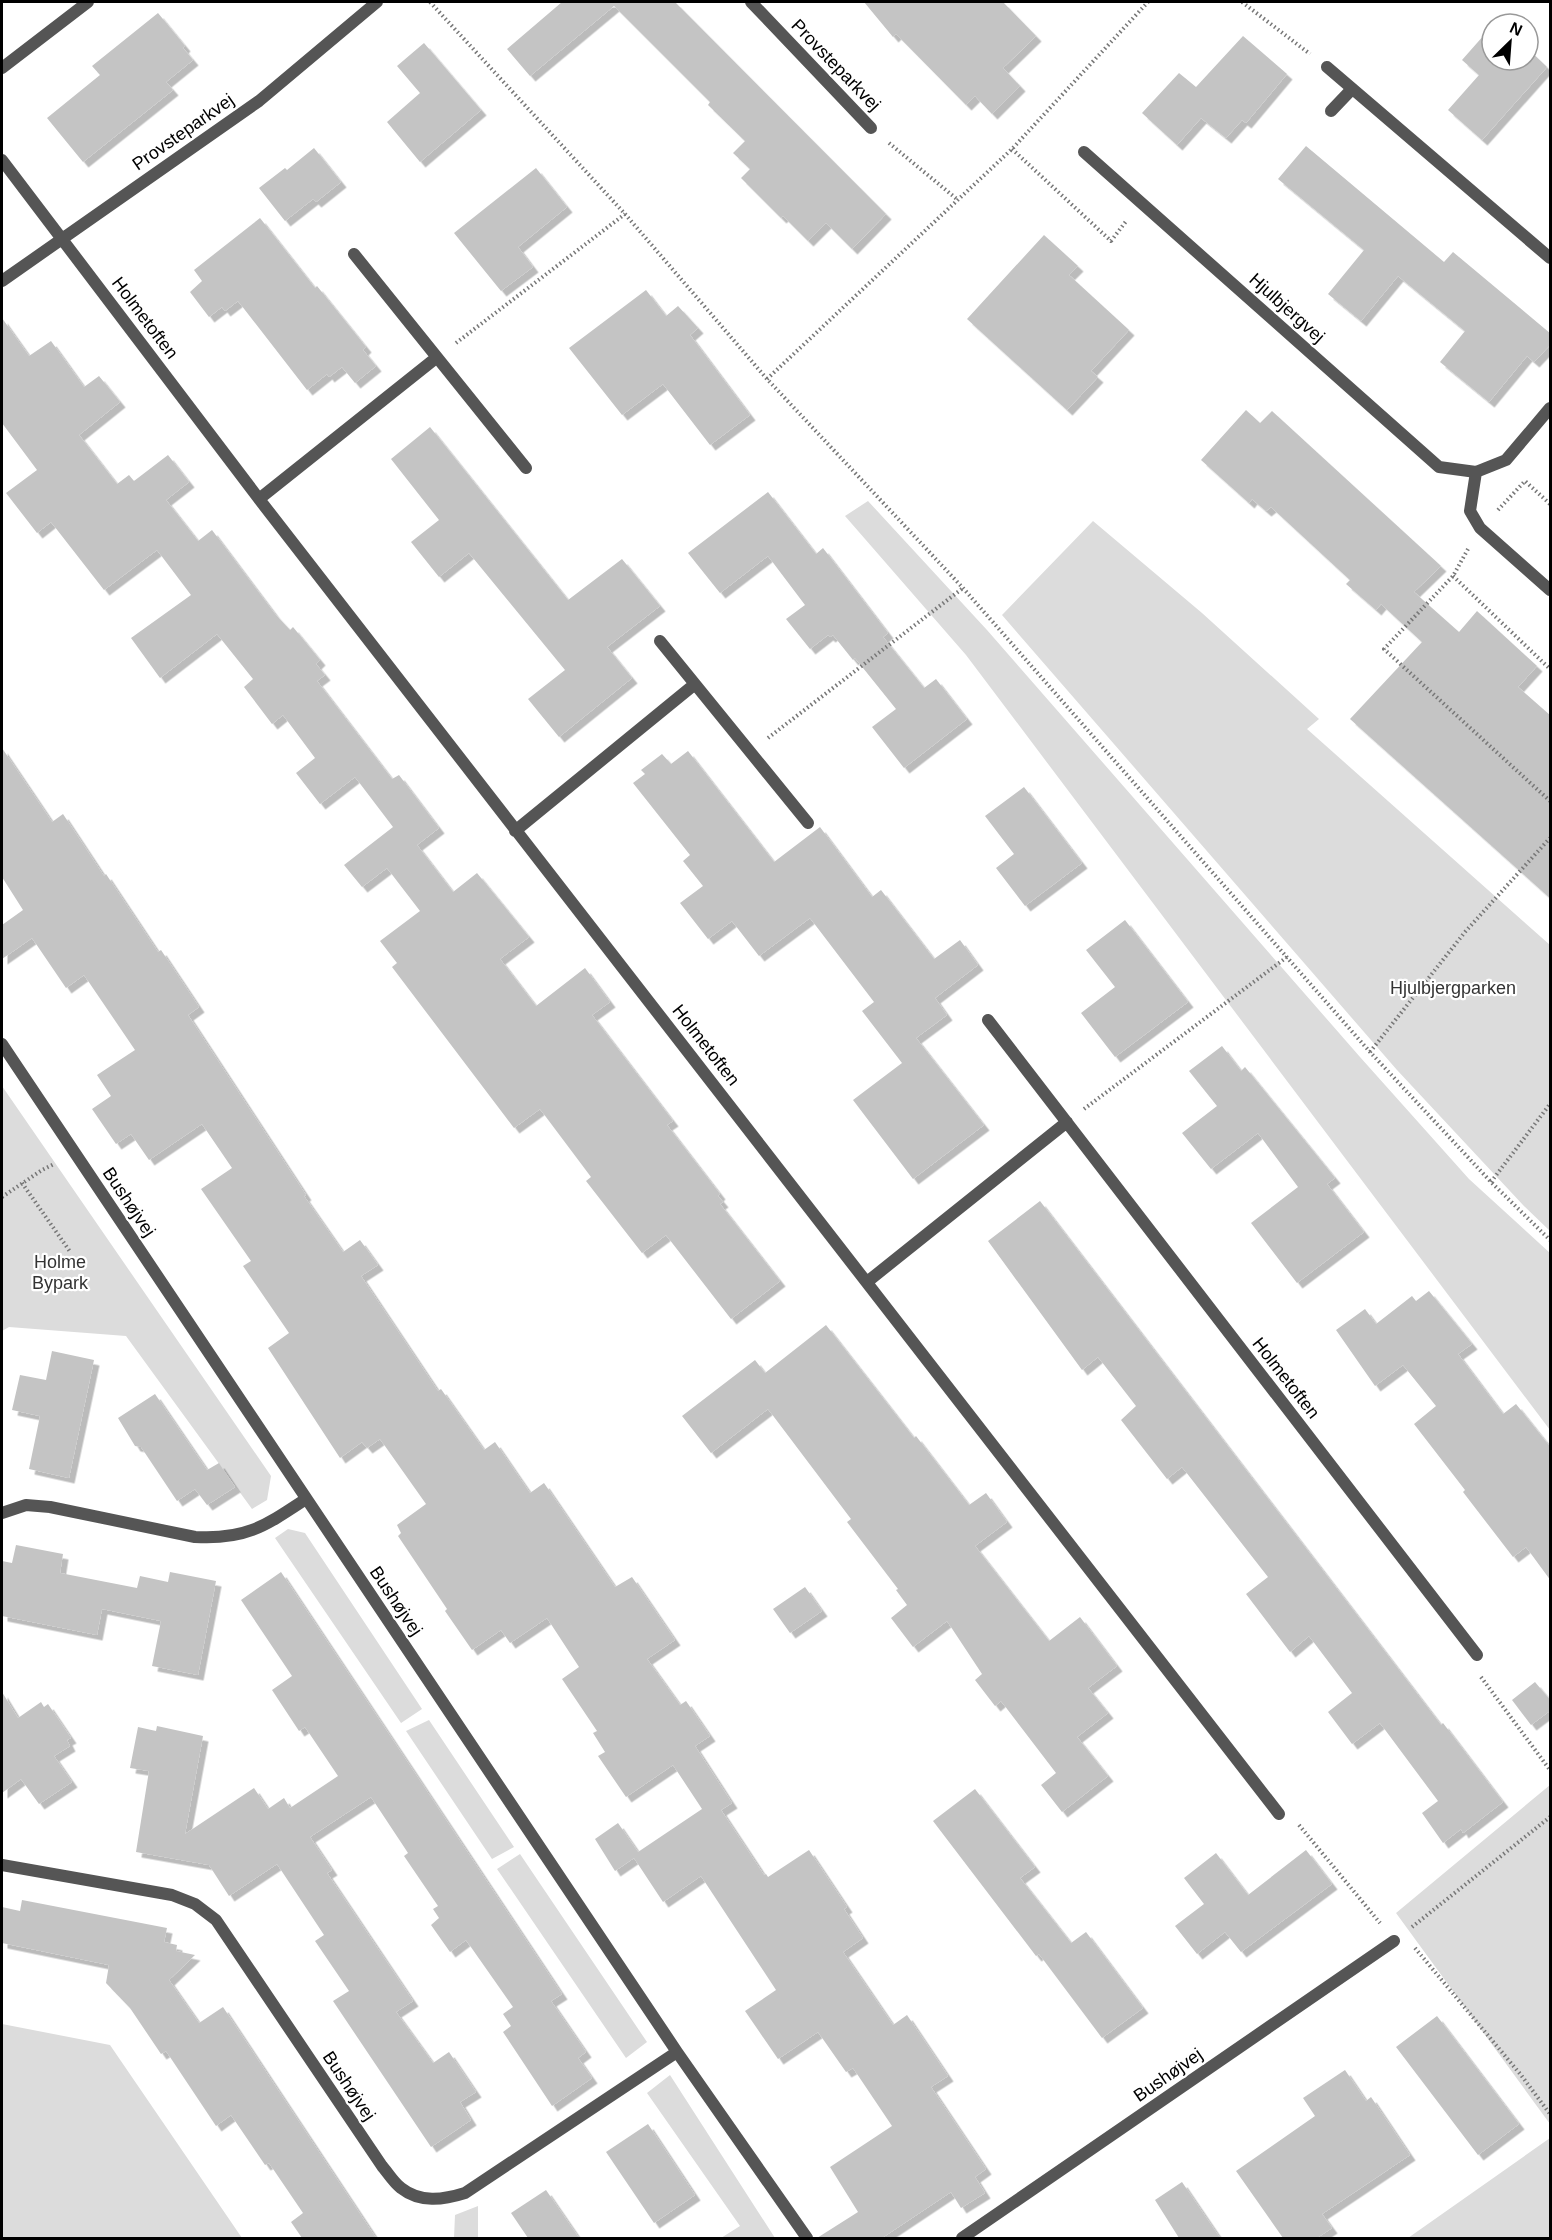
<svg xmlns="http://www.w3.org/2000/svg" width="1552" height="2240" font-family="Arial,sans-serif">
<defs>
<filter id="shadow"><feDropShadow dx="5.5" dy="5.5" stdDeviation="0" flood-color="#0004"/></filter>
</defs>
<rect width="100%" height="100%" fill="#fff"/>
<path fill="#dcdcdc" d="M 868,501 L 987,630 L 1360,1057 L 1469,1179 L 1550,1253 L 1550,1430 L 966,655 L 845,516 Z
M 1093,521 L 1202,613 L 1319,719 L 1307,729 L 1550,945 L 1550,1231 L 1523,1205 L 1397,1070 L 1002,615 Z
M 2,1086 L 271,1476 L 267,1500 L 252,1509 L 126,1336 L 9,1327 L 2,1331 Z
M 288,1529 L 305,1533 L 422,1709 L 401,1723 L 275,1538 Z
M 429,1720 L 514,1847 L 492,1859 L 406,1731 Z
M 1550,1785 L 1550,2124 L 1396,1913 Z
M 520,1854 L 647,2042 L 626,2058 L 497,1869 Z
M 2,2024 L 110,2045 L 242,2238 L 2,2237 Z
M 670,2075 L 775,2238 L 721,2238 L 740,2226 L 647,2093 Z
M 1550,2138 L 1550,2238 L 1408,2238 Z
M 478,2206 L 478,2238 L 454,2238 L 455,2215 Z"/>
<path fill="#c4c4c4" filter="url(#shadow)" d="M 562,2 L 675,2 L 886,214 L 852,249 L 826,223 L 808,241 L 783,216 L 781,218 L 741,178 L 750,169 L 733,153 L 745,141 L 708,105 L 710,102 L 614,6 L 530,76 L 507,49 Z
M 864,2 L 1003,2 L 1036,36 L 1003,68 L 1020,86 L 992,114 L 975,96 L 966,105 L 896,34 L 893,37 Z
M 158,13 L 185,46 L 183,48 L 193,60 L 166,82 L 173,90 L 83,162 L 47,118 L 100,75 L 92,66 Z
M 1492,26 L 1492,60 L 1528,60 L 1528,49 L 1547,67 L 1482,140 L 1448,110 L 1479,75 L 1462,60 Z
M 1243,36 L 1287,74 L 1246,123 L 1242,120 L 1226,138 L 1201,118 L 1177,145 L 1142,113 L 1179,73 L 1196,87 Z
M 424,43 L 481,110 L 420,162 L 387,122 L 420,93 L 397,66 Z
M 1306,146 L 1444,262 L 1453,252 L 1551,334 L 1551,344 L 1534,362 L 1527,356 L 1489,402 L 1440,362 L 1465,331 L 1398,276 L 1361,321 L 1328,294 L 1364,250 L 1278,179 Z
M 314,148 L 341,182 L 316,202 L 313,199 L 285,221 L 259,188 L 285,168 L 287,170 Z
M 536,168 L 567,207 L 518,247 L 533,267 L 501,291 L 454,233 Z
M 260,218 L 315,288 L 317,286 L 366,347 L 363,350 L 376,366 L 355,383 L 342,367 L 329,377 L 327,374 L 307,390 L 238,301 L 225,311 L 222,307 L 209,317 L 190,292 L 202,281 L 194,270 Z
M 1044,235 L 1078,266 L 1069,275 L 1129,330 L 1091,371 L 1098,377 L 1067,410 L 967,319 Z
M 646,290 L 666,316 L 678,306 L 698,328 L 690,335 L 750,415 L 710,445 L 663,384 L 622,415 L 569,348 Z
M 2,318 L 29,356 L 51,341 L 84,387 L 99,376 L 120,402 L 79,435 L 117,484 L 129,475 L 134,481 L 168,455 L 189,482 L 166,500 L 198,541 L 212,530 L 275,614 L 290,630 L 293,627 L 320,660 L 316,664 L 325,675 L 317,681 L 392,779 L 399,775 L 439,828 L 417,845 L 453,892 L 477,873 L 529,937 L 500,959 L 536,1006 L 585,968 L 610,1002 L 592,1015 L 673,1121 L 667,1125 L 720,1194 L 718,1196 L 723,1202 L 720,1204 L 780,1281 L 731,1319 L 666,1235 L 642,1253 L 586,1181 L 591,1177 L 540,1109 L 514,1128 L 392,967 L 397,963 L 380,941 L 420,911 L 387,868 L 362,887 L 344,865 L 393,827 L 355,777 L 320,804 L 296,773 L 315,758 L 283,715 L 272,724 L 244,687 L 253,679 L 217,634 L 160,678 L 131,638 L 191,595 L 157,550 L 104,590 L 51,522 L 37,533 L 6,493 L 37,470 L 2,423 Z
M 1246,410 L 1260,423 L 1272,411 L 1441,566 L 1414,592 L 1459,632 L 1477,611 L 1537,666 L 1518,687 L 1551,716 L 1551,899 L 1350,719 L 1422,642 L 1381,604 L 1376,610 L 1346,584 L 1350,580 L 1271,507 L 1266,511 L 1252,499 L 1249,503 L 1201,460 Z
M 430,427 L 568,600 L 622,559 L 660,606 L 607,647 L 632,678 L 559,737 L 528,699 L 565,670 L 469,553 L 439,577 L 411,542 L 439,520 L 391,459 Z
M 768,492 L 816,554 L 823,548 L 888,633 L 883,637 L 924,688 L 936,679 L 967,719 L 904,768 L 872,727 L 896,709 L 855,658 L 853,660 L 833,635 L 830,637 L 828,635 L 810,649 L 786,619 L 805,605 L 768,556 L 720,593 L 688,553 Z
M 2,748 L 52,822 L 63,814 L 104,876 L 106,874 L 158,952 L 161,950 L 199,1007 L 188,1015 L 306,1195 L 304,1196 L 343,1252 L 360,1240 L 378,1265 L 361,1276 L 438,1391 L 441,1389 L 484,1450 L 495,1442 L 530,1493 L 544,1483 L 615,1587 L 632,1577 L 675,1640 L 647,1659 L 680,1705 L 686,1701 L 710,1736 L 695,1746 L 732,1803 L 721,1810 L 764,1875 L 766,1874 L 768,1877 L 809,1850 L 847,1907 L 844,1909 L 863,1938 L 843,1952 L 893,2025 L 907,2015 L 948,2076 L 931,2087 L 986,2169 L 975,2177 L 985,2193 L 961,2208 L 951,2192 L 882,2238 L 817,2238 L 858,2212 L 830,2167 L 892,2126 L 853,2068 L 846,2072 L 818,2032 L 778,2059 L 745,2011 L 776,1990 L 701,1876 L 663,1902 L 634,1858 L 615,1871 L 595,1839 L 618,1823 L 638,1852 L 702,1809 L 673,1765 L 626,1797 L 598,1756 L 605,1752 L 593,1733 L 597,1731 L 562,1679 L 579,1667 L 547,1618 L 510,1643 L 501,1630 L 472,1650 L 445,1611 L 447,1609 L 398,1536 L 401,1533 L 397,1525 L 426,1504 L 380,1439 L 367,1448 L 362,1442 L 340,1458 L 268,1348 L 289,1333 L 243,1266 L 251,1261 L 201,1189 L 232,1168 L 202,1124 L 149,1160 L 131,1134 L 116,1144 L 92,1109 L 111,1096 L 97,1075 L 135,1050 L 84,975 L 66,988 L 32,938 L 2,959 L 2,925 L 23,910 L 2,877 Z
M 688,751 L 774,862 L 820,827 L 872,897 L 881,890 L 934,959 L 960,940 L 978,965 L 935,998 L 947,1015 L 916,1038 L 984,1125 L 913,1179 L 853,1100 L 902,1063 L 862,1011 L 874,1002 L 810,918 L 759,956 L 732,921 L 708,939 L 680,903 L 703,886 L 683,861 L 690,855 L 633,783 L 645,774 L 641,770 L 662,754 L 671,764 Z
M 1024,787 L 1082,863 L 1025,906 L 996,868 L 1014,854 L 985,816 Z
M 1125,920 L 1188,1002 L 1115,1057 L 1081,1013 L 1115,987 L 1086,950 Z
M 1222,1046 L 1241,1071 L 1245,1067 L 1335,1178 L 1327,1184 L 1364,1232 L 1297,1283 L 1251,1223 L 1298,1187 L 1258,1133 L 1211,1169 L 1182,1133 L 1217,1106 L 1189,1071 Z
M 1040,1201 L 1357,1615 L 1441,1725 L 1443,1723 L 1503,1802 L 1463,1833 L 1461,1829 L 1443,1843 L 1422,1813 L 1438,1801 L 1380,1723 L 1352,1744 L 1328,1712 L 1352,1693 L 1309,1636 L 1290,1652 L 1246,1594 L 1268,1577 L 1182,1467 L 1167,1479 L 1121,1420 L 1136,1406 L 1098,1357 L 1082,1370 L 988,1241 Z
M 1429,1291 L 1472,1344 L 1458,1354 L 1503,1414 L 1516,1404 L 1551,1448 L 1551,1581 L 1526,1547 L 1513,1557 L 1463,1492 L 1465,1490 L 1414,1424 L 1436,1406 L 1403,1365 L 1375,1386 L 1336,1330 L 1365,1309 L 1376,1324 L 1412,1296 L 1416,1301 Z
M 826,1325 L 914,1438 L 916,1436 L 969,1505 L 986,1493 L 1007,1522 L 975,1546 L 1049,1641 L 1080,1617 L 1117,1666 L 1088,1688 L 1108,1713 L 1077,1737 L 1108,1776 L 1062,1812 L 1041,1785 L 1056,1773 L 1001,1701 L 995,1706 L 975,1680 L 982,1674 L 947,1621 L 913,1647 L 891,1618 L 907,1605 L 896,1590 L 898,1589 L 847,1522 L 851,1519 L 768,1409 L 711,1453 L 682,1416 L 755,1360 L 765,1373 Z
M 52,1351 L 94,1360 L 69,1478 L 29,1469 L 40,1416 L 12,1410 L 20,1375 L 46,1380 Z
M 155,1394 L 207,1470 L 219,1463 L 235,1487 L 207,1505 L 195,1489 L 177,1501 L 141,1447 L 135,1446 L 118,1418 Z
M 16,1545 L 63,1554 L 60,1573 L 137,1588 L 140,1576 L 168,1582 L 170,1572 L 216,1581 L 198,1675 L 152,1666 L 161,1621 L 102,1609 L 97,1635 L 2,1616 L 2,1561 L 12,1563 Z
M 281,1572 L 562,1994 L 551,2001 L 586,2052 L 578,2058 L 592,2078 L 552,2106 L 503,2032 L 511,2026 L 503,2014 L 513,2007 L 466,1940 L 450,1952 L 431,1925 L 439,1918 L 433,1909 L 438,1906 L 404,1856 L 408,1853 L 371,1797 L 310,1837 L 332,1870 L 327,1873 L 413,2001 L 396,2012 L 433,2063 L 449,2052 L 476,2092 L 460,2102 L 471,2120 L 431,2147 L 333,2001 L 349,1991 L 315,1941 L 324,1935 L 277,1864 L 229,1896 L 209,1865 L 136,1852 L 149,1771 L 130,1768 L 138,1727 L 156,1731 L 157,1726 L 203,1736 L 185,1834 L 254,1788 L 268,1809 L 284,1798 L 290,1808 L 338,1776 L 305,1727 L 299,1731 L 272,1690 L 292,1676 L 241,1600 Z
M 805,1587 L 822,1611 L 790,1633 L 773,1609 Z
M 1535,1682 L 1551,1701 L 1551,1710 L 1531,1725 L 1512,1700 Z
M 2,1692 L 18,1718 L 41,1702 L 44,1707 L 48,1704 L 71,1738 L 67,1740 L 70,1746 L 54,1756 L 72,1782 L 39,1804 L 21,1779 L 2,1793 Z
M 975,1789 L 1035,1867 L 1020,1878 L 1071,1943 L 1086,1932 L 1143,2008 L 1102,2038 L 1039,1954 L 1036,1956 L 933,1821 Z
M 1306,1850 L 1332,1884 L 1241,1952 L 1225,1932 L 1197,1954 L 1175,1926 L 1204,1904 L 1184,1878 L 1216,1853 L 1248,1895 Z
M 22,1900 L 167,1928 L 164,1942 L 177,1945 L 176,1951 L 195,1955 L 169,1980 L 199,2023 L 223,2007 L 376,2238 L 302,2238 L 291,2222 L 303,2213 L 269,2163 L 265,2165 L 231,2115 L 216,2126 L 166,2051 L 161,2054 L 130,2008 L 106,1983 L 109,1965 L 2,1943 L 2,1907 L 20,1911 Z
M 1437,2016 L 1519,2124 L 1478,2155 L 1396,2047 Z
M 1345,2070 L 1366,2101 L 1371,2097 L 1410,2155 L 1322,2214 L 1332,2228 L 1317,2238 L 1283,2238 L 1236,2171 L 1315,2116 L 1303,2098 Z
M 648,2124 L 695,2195 L 654,2223 L 606,2152 Z
M 1182,2182 L 1220,2238 L 1179,2238 L 1155,2200 Z
M 546,2190 L 579,2238 L 528,2238 L 511,2213 Z"/>
<g fill="none" stroke-linecap="round" stroke-linejoin="round">
<path stroke="#777" stroke-width="4" stroke-dasharray="1.5 3" stroke-linecap="butt" d="M 430,2 L 625,214 L 767,379 L 963,588 L 1370,1052 L 1491,1182 L 1550,1240
M 1242,2 L 1310,54
M 889,143 L 958,200
M 1012,149 L 1111,241 L 1127,220
M 456,343 L 625,214
M 767,379 L 1012,149 L 1148,2
M 1498,510 L 1525,481 L 1550,504
M 1468,549 L 1453,576 L 1384,649 L 1550,801
M 1453,576 L 1550,669
M 768,738 L 963,588
M 1370,1052 L 1465,932 L 1550,838
M 1084,1109 L 1287,957
M 1491,1182 L 1550,1104
M 22,1183 L 71,1253
M 2,1197 L 42,1170 L 54,1164
M 1481,1677 L 1550,1770
M 1299,1825 L 1380,1923
M 1412,1927 L 1550,1817
M 1415,1948 L 1521,2075 L 1550,2114"/>
<path stroke="#555" stroke-width="12" d="M 1331,111 L 1352,89"/>
<path stroke="#555" stroke-width="12" d="M 751,2 L 871,128
M 1327,67 L 1550,258
M 2,68 L 88,2
M 1084,152 L 1439,467 L 1476,472 L 1506,460 L 1550,408
M 2,160 L 259,499 L 1279,1814
M 354,254 L 526,468
M 2,281 L 259,101 L 377,2
M 1476,472 L 1470,511 L 1480,528 L 1550,590
M 259,499 L 436,358
M 660,641 L 808,823
M 515,831 L 695,684
M 988,1020 L 1477,1655
M 2,1044 L 677,2052 L 807,2238
M 867,1282 L 1067,1122
M 2,1513 L 26,1505 L 50,1507 L 195,1537 C 246,1540 265,1526 306,1499
M 2,1865 L 172,1895 L 195,1904 L 216,1920 L 382,2166 C 388,2173 394,2183 401,2188 C 420,2203 443,2200 465,2193 L 677,2052
M 962,2238 L 1394,1941"/>
</g>
<g text-anchor="middle" stroke-width="4.5" stroke-linejoin="round" paint-order="stroke">
<g font-size="18" fill="#000" stroke="#fff">
<text transform="translate(836 65) rotate(46)" y="6">Provsteparkvej</text>
<text transform="translate(183 132) rotate(-35)" y="6">Provsteparkvej</text>
<text transform="translate(1287 308) rotate(42)" y="6">Hjulbjergvej</text>
<text transform="translate(145 318) rotate(53)" y="6">Holmetoften</text>
<text transform="translate(706 1045) rotate(52)" y="6">Holmetoften</text>
<text transform="translate(129 1202) rotate(56)" y="6">Bushøjvej</text>
<text transform="translate(1286 1378) rotate(52)" y="6">Holmetoften</text>
<text transform="translate(396 1601) rotate(56)" y="6">Bushøjvej</text>
<text transform="translate(1168 2075) rotate(-35)" y="6">Bushøjvej</text>
<text transform="translate(349 2086) rotate(56)" y="6">Bushøjvej</text>
</g>
<g font-size="18" fill="#333" stroke="#fff">
<text x="1453" y="994">Hjulbjergparken</text>
<text x="60" y="1268">Holme<tspan x="60" dy="21">Bypark</tspan></text>
</g>
</g>
<rect width="1552" height="2240" fill="none" stroke="#000000" stroke-width="6"/>
<g transform="translate(1510 42) rotate(25)"><circle r="28" fill="#ffffff" stroke="#999999" stroke-width="1.5"/>
<path d="M0-4.5L10 22L0 15L-10 22Z" fill="#000000"/>
<text y="-9" font-size="16" font-weight="bold" text-anchor="middle" fill="#000000">N</text>
</g>
</svg>
